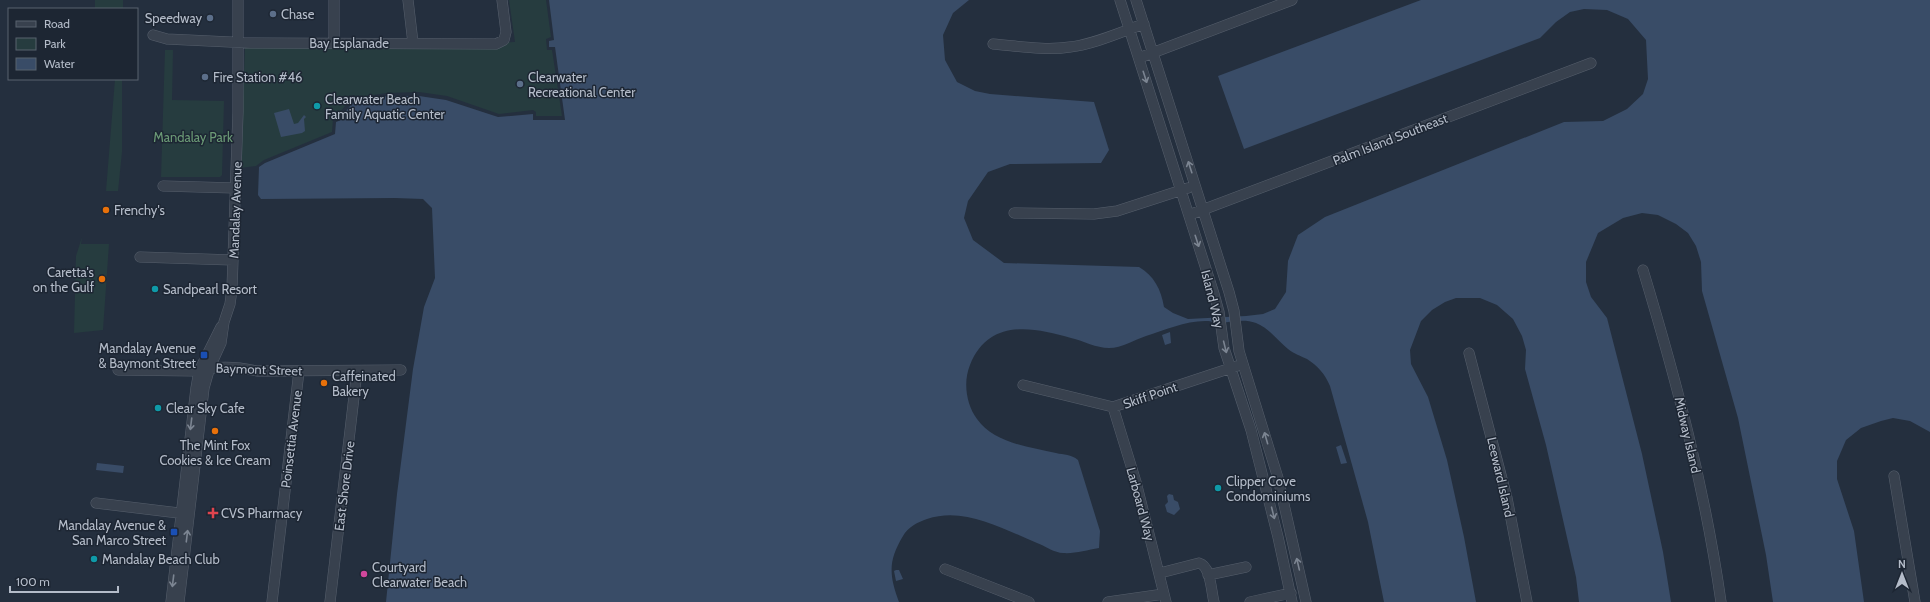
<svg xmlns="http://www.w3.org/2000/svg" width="1930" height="602" font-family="Cabin,sans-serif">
<rect width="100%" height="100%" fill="#242f3e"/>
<path fill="#263c3f" d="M 95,0 L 123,0 L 123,9 L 95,9 Z
M 509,0 L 546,0 L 551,37 L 546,39 L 547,50 L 552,50 L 562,116 L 536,116 L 536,112 L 533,110 L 499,114 L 447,96 L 419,92 L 387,93 L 352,98 L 340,112 L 338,117 L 333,119 L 332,132 L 264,160 L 256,166 L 240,168 L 245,48 L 515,42 Z
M 165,50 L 173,50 L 172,100 L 224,101 L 222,175 L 220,177 L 161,177 Z
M 115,79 L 122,79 L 122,152 L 118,191 L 106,191 Z
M 82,237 L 81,244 L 109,244 L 103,330 L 74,333 L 76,256 Z"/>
<path fill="#394c67" d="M 549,0 L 969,0 L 953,13 L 943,35 L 945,60 L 957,82 L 975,91 L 990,94 L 1094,102 L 1109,150 L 1101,163 L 1010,164 L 988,172 L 968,201 L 964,218 L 973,240 L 1004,263 L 1139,267 C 1154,276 1161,289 1164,307 L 1173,313 L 1188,319 L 1246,316 L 1263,314 L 1275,309 L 1286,292 L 1288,261 L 1298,235 L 1325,217 L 1564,122 L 1603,121 L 1627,109 L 1643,94 L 1648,79 L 1646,40 L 1628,19 L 1607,10 L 1584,9 L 1570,12 L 1556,22 L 1540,38 L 1244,149 L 1218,76 L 1421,0 L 1930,0 L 1930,432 L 1910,421 L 1893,418 L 1881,421 L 1861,428 L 1846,440 L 1837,461 L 1837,479 L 1854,531 L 1864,602 L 1773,602 L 1766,555 L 1738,418 L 1702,291 L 1701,262 L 1696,246 L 1688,233 L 1676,224 L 1658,215 L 1642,213 L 1623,218 L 1598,233 L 1586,262 L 1586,282 L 1591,297 L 1607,318 L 1642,454 L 1663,552 L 1671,602 L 1579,602 L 1576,577 L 1546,445 L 1525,369 L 1526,350 L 1522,336 L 1513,319 L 1497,305 L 1480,298 L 1456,298 L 1445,302 L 1432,310 L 1421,321 L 1410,350 L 1411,364 L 1428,397 L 1447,460 L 1464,537 L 1476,602 L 1384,602 L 1368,522 L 1330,386 C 1325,374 1318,366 1307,359 C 1301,356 1294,354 1288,349 C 1277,340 1270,329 1256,323 C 1242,318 1230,323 1217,323 C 1214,323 1211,321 1208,321 C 1187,320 1165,330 1146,336 C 1134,340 1122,348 1109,348 C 1096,348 1084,341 1071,338 C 1033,327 989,318 970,365 C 963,382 966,404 977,419 C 994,443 1029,447 1056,453 C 1064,455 1071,454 1078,460 L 1100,531 L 1099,548 C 1087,550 1074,554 1063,553 C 1055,553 1045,546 1037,543 C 1003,529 964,506 927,519 C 918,522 908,527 903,536 C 888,561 889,575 899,602 L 386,602 L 397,494 L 413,369 L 424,307 L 435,278 L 432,208 L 423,199 L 395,198 L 261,199 L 258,195 L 259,167 L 265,163 L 335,134 L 336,122 L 341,120 L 343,115 L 354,101 L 388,96 L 419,96 L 446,100 L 498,117 L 533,114 L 533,120 L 565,120 L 555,47 L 549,47 L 549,41 L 554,40 Z
M 289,109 L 294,124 L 298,123 L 304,115 L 306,117 L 304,119 L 305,131 L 302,133 L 281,137 L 274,113 Z
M 1170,332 L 1171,343 L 1165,345 L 1162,335 Z
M 1341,445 L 1347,463 L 1341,464 L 1336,447 Z
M 97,463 L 124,466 L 123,473 L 96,470 Z
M 1169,494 L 1173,495 L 1174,500 L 1178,502 L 1180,509 L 1174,515 L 1167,512 L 1165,505 L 1168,502 L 1167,496 Z
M 896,570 L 899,570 L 903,579 L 896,581 L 894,571 Z"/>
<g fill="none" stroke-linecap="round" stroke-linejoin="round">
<defs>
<path id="minor" d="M 408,0 L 413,43
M 1120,0 L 1214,294 L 1219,312 L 1224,348 L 1251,430 L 1278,537 L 1292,602
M 1136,0 L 1229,292 L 1234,311 L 1239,351 L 1278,478 L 1306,602
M 153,35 L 167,39 L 251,43 L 496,44 L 504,40 L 506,32 L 502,0
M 334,43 L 334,0
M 993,44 C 1018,46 1045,51 1070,47 C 1095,44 1120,32 1144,24
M 1139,58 L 1292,0
M 163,186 L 235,188
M 1014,213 L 1094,214 L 1117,211 L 1188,188
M 1189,215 L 1591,63
M 140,257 L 233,260
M 1643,270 C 1676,379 1705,489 1721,602
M 1469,353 L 1507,498 L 1527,602
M 118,370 L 199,371 C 218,365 239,367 257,371 L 401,370
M 1023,385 L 1113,407 L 1237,366
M 1113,407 L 1136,482 L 1166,602
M 1894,476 L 1915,602
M 96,503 L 187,514
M 945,569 L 1029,602
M 1160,573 L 1199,563 C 1211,566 1211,591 1214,602
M 1208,575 L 1246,567
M 171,602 L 196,388 L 199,371 L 221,327
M 179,602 L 204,388 L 210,367 L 221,343 L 224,322 L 230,304 L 232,289 L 238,112 L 238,0
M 272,602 L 299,371
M 330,602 L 357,371
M 1108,602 L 1164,594
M 1250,602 L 1291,593"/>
</defs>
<use href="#minor" stroke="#565f6c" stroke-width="11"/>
<use href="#minor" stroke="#38414e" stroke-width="10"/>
</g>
<defs><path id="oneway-shaft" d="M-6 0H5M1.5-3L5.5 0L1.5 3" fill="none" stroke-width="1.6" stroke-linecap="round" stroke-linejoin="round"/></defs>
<g stroke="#7c8592">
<use href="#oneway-shaft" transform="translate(1145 77) rotate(72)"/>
<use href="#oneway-shaft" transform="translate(1190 167) rotate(-108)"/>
<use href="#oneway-shaft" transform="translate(1197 241) rotate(72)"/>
<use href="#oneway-shaft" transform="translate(1225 347) rotate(76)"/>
<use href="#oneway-shaft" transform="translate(191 424) rotate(97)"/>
<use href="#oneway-shaft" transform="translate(1266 438) rotate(-106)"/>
<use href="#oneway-shaft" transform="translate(1273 513) rotate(76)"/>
<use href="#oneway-shaft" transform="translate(187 536) rotate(-83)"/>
<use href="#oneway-shaft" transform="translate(1298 564) rotate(-103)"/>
<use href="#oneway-shaft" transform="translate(173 581) rotate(97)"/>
</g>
<g fill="#5c6f8a" stroke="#1d2633" stroke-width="1.5">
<circle cx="273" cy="14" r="4"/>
<circle cx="210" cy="18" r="4"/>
<circle cx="205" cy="77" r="4"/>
<circle cx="520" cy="84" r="4"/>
</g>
<g fill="#0f9aa8" stroke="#1d2633" stroke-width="1.5">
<circle cx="317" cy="106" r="4"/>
<circle cx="155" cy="289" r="4"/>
<circle cx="158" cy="408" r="4"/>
<circle cx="1218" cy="488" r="4"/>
<circle cx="94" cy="559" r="4"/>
</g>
<g fill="#e8710a" stroke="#1d2633" stroke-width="1.5">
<circle cx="106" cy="210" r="4"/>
<circle cx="102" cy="279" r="4"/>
<circle cx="324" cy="383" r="4"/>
<circle cx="215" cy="431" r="4"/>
</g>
<g fill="#1a4fb4" stroke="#1d2633" stroke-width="1.5">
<rect x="200" y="351" width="8" height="8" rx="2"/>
<rect x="170" y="528" width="8" height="8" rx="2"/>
</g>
<path fill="#e0444e" stroke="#1d2633" stroke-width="1.5" d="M211 507h4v4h4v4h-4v4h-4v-4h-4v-4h4z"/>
<circle fill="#d1479c" stroke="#1d2633" stroke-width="1.5" cx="364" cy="574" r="4"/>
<g text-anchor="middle" stroke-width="3" stroke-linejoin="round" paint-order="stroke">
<g font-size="13" fill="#b4bcc9" stroke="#1d2633" text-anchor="start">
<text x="281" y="19">Chase</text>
<text x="202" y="23" text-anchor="end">Speedway</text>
<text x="213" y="82">Fire Station #46</text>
<text x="528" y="82">Clearwater<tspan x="528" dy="15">Recreational Center</tspan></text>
<text x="325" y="104">Clearwater Beach<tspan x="325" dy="15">Family Aquatic Center</tspan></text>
<text x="114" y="215">Frenchy's</text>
<text x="94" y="277" text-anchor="end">Caretta's<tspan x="94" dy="15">on the Gulf</tspan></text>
<text x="163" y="294">Sandpearl Resort</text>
<text x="196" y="353" text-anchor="end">Mandalay Avenue<tspan x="196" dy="15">&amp; Baymont Street</tspan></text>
<text x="332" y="381">Caffeinated<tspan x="332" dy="15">Bakery</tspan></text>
<text x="166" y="413">Clear Sky Cafe</text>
<text x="215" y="450" text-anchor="middle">The Mint Fox<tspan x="215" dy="15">Cookies &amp; Ice Cream</tspan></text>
<text x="1226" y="486">Clipper Cove<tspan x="1226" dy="15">Condominiums</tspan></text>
<text x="221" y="518">CVS Pharmacy</text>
<text x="166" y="530" text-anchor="end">Mandalay Avenue &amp;<tspan x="166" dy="15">San Marco Street</tspan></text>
<text x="102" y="564">Mandalay Beach Club</text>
<text x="372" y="572">Courtyard<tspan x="372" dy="15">Clearwater Beach</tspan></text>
</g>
<g font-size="13" fill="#b4bcc9" stroke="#1d2633">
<text x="349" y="48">Bay Esplanade</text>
<text transform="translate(1390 139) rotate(-21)" y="5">Palm Island Southeast</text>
<text transform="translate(235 210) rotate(-88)" y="5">Mandalay Avenue</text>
<text transform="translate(1213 299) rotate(76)" y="5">Island Way</text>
<text transform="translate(259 369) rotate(2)" y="5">Baymont Street</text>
<text transform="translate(1150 395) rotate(-19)" y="5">Skiff Point</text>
<text transform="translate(1688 435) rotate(77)" y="5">Midway Island</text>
<text transform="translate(291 439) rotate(-83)" y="5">Poinsettia Avenue</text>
<text transform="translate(1501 477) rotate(77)" y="5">Leeward Island</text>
<text transform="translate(344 486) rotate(-83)" y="5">East Shore Drive</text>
<text transform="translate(1141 504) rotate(75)" y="5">Larboard Way</text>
</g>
<g font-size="13" fill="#6b9a76" stroke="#1d2633">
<text x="193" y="142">Mandalay Park</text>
</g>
</g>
<rect x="8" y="8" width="130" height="72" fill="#1d2633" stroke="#59626f"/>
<rect x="16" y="21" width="20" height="6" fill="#38414e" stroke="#59626f"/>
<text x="44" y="28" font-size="12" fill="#b4bcc9">Road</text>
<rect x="16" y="38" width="20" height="12" fill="#263c3f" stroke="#59626f"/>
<text x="44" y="48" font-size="12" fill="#b4bcc9">Park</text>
<rect x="16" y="58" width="20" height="12" fill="#394c67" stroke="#59626f"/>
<text x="44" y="68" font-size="12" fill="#b4bcc9">Water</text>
<g transform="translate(1902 574)" stroke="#1d2633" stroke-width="3" paint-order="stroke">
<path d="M0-3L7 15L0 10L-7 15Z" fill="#b4bcc9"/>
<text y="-6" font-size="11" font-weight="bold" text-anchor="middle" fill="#b4bcc9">N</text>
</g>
<path d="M10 586v6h108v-6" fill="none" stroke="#b4bcc9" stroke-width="2"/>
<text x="16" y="586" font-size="12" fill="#b4bcc9" stroke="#1d2633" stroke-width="3" paint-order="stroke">100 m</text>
</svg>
